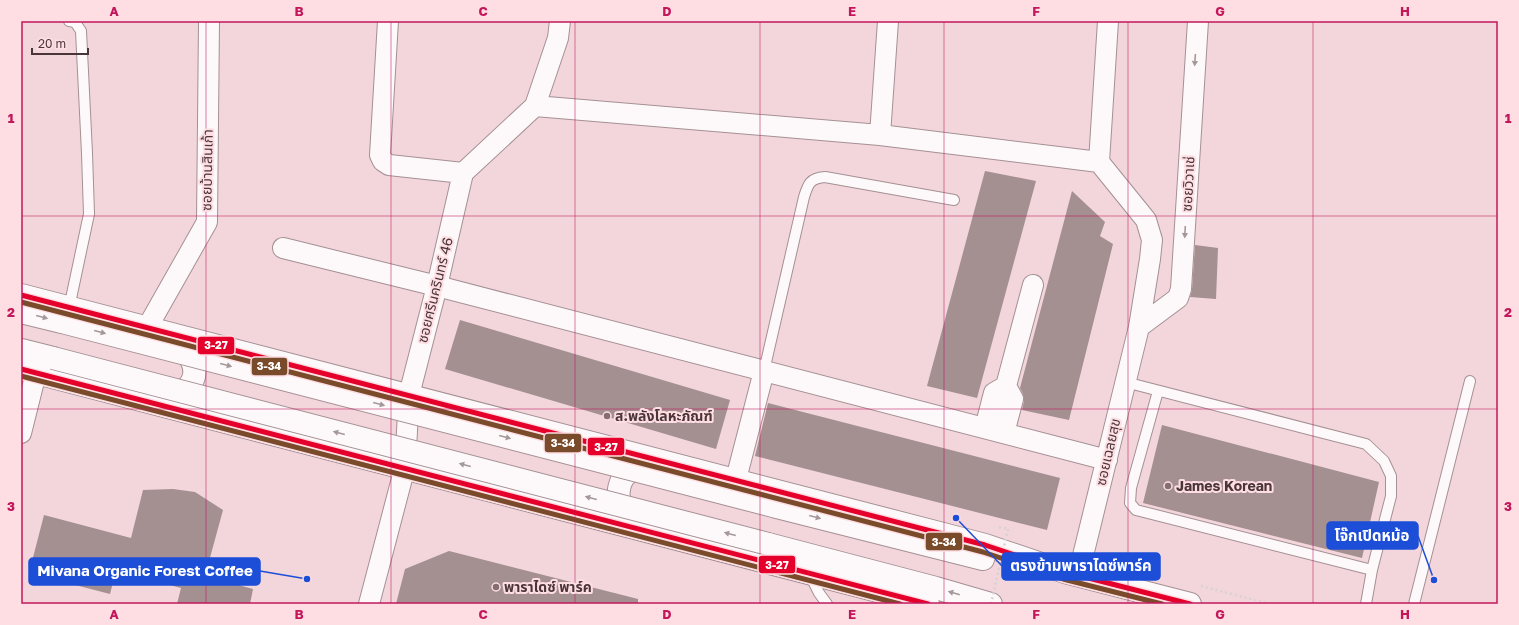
<svg xmlns="http://www.w3.org/2000/svg" width="1519" height="625" font-family="'Golos Text','Noto Sans Thai',sans-serif">
<rect width="100%" height="100%" fill="#f2d6db"/>
<path fill="#a48f91" d="M 985,171 L 1036,181 L 977,398 L 927,386 Z
M 1072,191 L 1105,222 L 1100,236 L 1113,244 L 1069,420 L 1022,410 L 1024,401 L 1023,394 L 1020,388 Z
M 1195,245 L 1218,248 L 1216,299 L 1190,297 L 1192,290 Z
M 460,320 L 730,400 L 716,449 L 445,369 Z
M 768,403 L 1060,478 L 1047,530 L 755,456 Z
M 1162,425 L 1379,482 L 1362,558 L 1143,503 Z
M 173,489 L 195,492 L 223,510 L 205,576 L 253,589 L 250,604 L 177,604 L 181,588 L 116,571 L 110,594 L 29,573 L 44,515 L 131,538 L 143,490 Z
M 449,551 L 638,599 L 638,604 L 396,604 L 405,569 Z"/>
<g fill="none" stroke-linecap="round" stroke-linejoin="round">
<defs>
<path id="lane" d="M 69,308 L 89,214 L 87,153 L 81,31 L 75,22 L 69,21
M 764,371 L 804,197 C 808,184 810,178 825,177 L 954,200
M 1125,382 L 1366,444 L 1384,461 L 1391,476 L 1391,496 L 1372,570 L 1366,604
M 1158,391 L 1131,488 L 1130,503 L 1136,510 L 1372,570
M 810,575 L 819,593 L 827,604
M 1414,604 L 1470,381"/>
<path id="street" d="M 388,21 L 380,155 L 383,161 L 389,165 L 463,173
M 535,106 L 880,135 L 1099,162 L 1146,220 L 1152,240 L 1150,259 L 1139,327 L 1078,576
M 880,135 L 888,21
M 1099,162 L 1108,21
M 283,248 L 437,286 L 1107,460
M 1139,327 L 1178,298 L 1181,289 L 1198,21
M 147,328 L 207,222 L 209,21
M 985,428 L 994,393 L 1006,386
M 21,433 L 36,373
M 1004,433 L 1013,399 L 1006,386 L 1033,285
M 736,479 L 764,371
M 369,604 L 405,467 L 409,395 L 437,286 L 463,173 L 535,106 L 558,38 L 560,21"/>
<path id="primary" d="M 21,295 L 947,535 L 985,545 L 1065,572 L 1190,604
M 21,312 L 62,322
M 21,350 L 53,358
M 21,369 L 928,604
M 166,397 C 172,395 181,394 186,389 C 203,374 191,355 178,343
M 777,507 L 983,559
M 634,519 C 629,515 624,511 621,505 C 616,495 619,477 630,472 C 635,469 642,468 648,466
M 768,544 L 936,588 L 991,604"/>
</defs>
<use href="#lane" stroke="#a59094" stroke-width="12"/>
<use href="#street" stroke="#a59094" stroke-width="22"/>
<use href="#primary" stroke="#a59094" stroke-width="24"/>
<path stroke="#d9d1d2" stroke-width="2.5" stroke-dasharray="2 3" stroke-linecap="butt" d="M 999,527 L 1008,529
M 1201,586 L 1270,604"/>
<use href="#lane" stroke="#fdf9fa" stroke-width="10"/>
<use href="#street" stroke="#fdf9fa" stroke-width="20"/>
<use href="#primary" stroke="#fdf9fa" stroke-width="22"/>
<defs>
<path id="primary-bridge" d="M 62,322 L 777,507
M 53,358 L 768,544"/>
</defs>
<use href="#primary-bridge" stroke="#a59094" stroke-width="24" stroke-linecap="butt"/>
<path stroke="#d9d1d2" stroke-width="2.5" stroke-dasharray="2 3" stroke-linecap="butt" d="M 991,604 L 1008,529"/>
<use href="#primary-bridge" stroke="#fdf9fa" stroke-width="22"/>
<defs>
<path id="bus-1" d="M 21,295 L 985,545 L 1065,572 L 1190,604
M 21,369 L 928,604"/>
<path id="bus-2" d="M 21,302 L 983,552 L 1063,579 L 1162,604
M 21,376 L 900,604"/>
</defs>
<use href="#bus-1" stroke="#fedee3" stroke-width="8"/>
<use href="#bus-2" stroke="#fedee3" stroke-width="8"/>
<use href="#bus-1" stroke="#e4002b" stroke-width="5"/>
<use href="#bus-2" stroke="#7a4b2a" stroke-width="5"/>
</g>
<defs><path id="oneway-solid" d="M-6-.8H1V-3.2L6.5 0L1 3.2V.8H-6Z"/></defs>
<g fill="#a4989a">
<use href="#oneway-solid" transform="translate(1195 60) rotate(94)"/>
<use href="#oneway-solid" transform="translate(1185 232) rotate(93)"/>
<use href="#oneway-solid" transform="translate(42 317) rotate(15)"/>
<use href="#oneway-solid" transform="translate(100 332) rotate(15)"/>
<use href="#oneway-solid" transform="translate(226 365) rotate(15)"/>
<use href="#oneway-solid" transform="translate(379 404) rotate(15)"/>
<use href="#oneway-solid" transform="translate(339 433) rotate(-165)"/>
<use href="#oneway-solid" transform="translate(505 437) rotate(15)"/>
<use href="#oneway-solid" transform="translate(465 465) rotate(-165)"/>
<use href="#oneway-solid" transform="translate(591 498) rotate(-165)"/>
<use href="#oneway-solid" transform="translate(815 517) rotate(15)"/>
<use href="#oneway-solid" transform="translate(730 534) rotate(-165)"/>
<use href="#oneway-solid" transform="translate(954 593) rotate(-164)"/>
</g>
<path fill="none" stroke="#c2185b" stroke-width="1" stroke-opacity="0.55" d="M 206,21 L 206,604M 391,21 L 391,604M 575,21 L 575,604M 760,21 L 760,604M 944,21 L 944,604M 1128,21 L 1128,604M 1313,21 L 1313,604M 21,216 L 1498,216M 21,409 L 1498,409"/>
<g fill="#856e72" stroke="#fedee3" stroke-width="1.5">
<circle cx="607" cy="416" r="4"/>
<circle cx="1168" cy="486" r="4"/>
<circle cx="496" cy="587" r="4"/>
</g>
<g text-anchor="middle" stroke-width="4" stroke-linejoin="round" paint-order="stroke">
<g font-size="14" fill="#4a3639" stroke="#fedee3">
<text transform="translate(207 170) rotate(-89)" y="5">ซอยบ้านสินเก้า</text>
<text transform="translate(1188 184) rotate(-87)" y="5">ซอยวิวาเช่</text>
<text transform="translate(435 290) rotate(-76)" y="5">ซอยศรีนครินทร์ 46</text>
<text transform="translate(1108 452) rotate(-77)" y="5">ซอยเฉลยสุข</text>
</g>
<g font-size="14" font-weight="bold" fill="#4a3639" stroke="#fedee3" text-anchor="start">
<text x="615" y="421">ส.พลังโลหะภัณฑ์</text>
<text x="1176" y="491">James Korean</text>
<text x="504" y="592">พาราไดซ์ พาร์ค</text>
</g>
</g>
<path fill="none" stroke="#1d4ed8" stroke-width="1.5" d="M1434 580L1418 536M956 518L1002 566M307 579L260 571"/>
<g fill="#1d4ed8" stroke="#fedee3" stroke-width="1.5">
<circle cx="1434" cy="580" r="4"/>
<circle cx="956" cy="518" r="4"/>
<circle cx="307" cy="579" r="4"/>
</g>
<g fill="#1d4ed8" stroke="#1d4ed8" stroke-width="1.5">
<rect x="1327" y="522" width="91" height="27" rx="4"/>
<rect x="1002" y="553" width="158" height="27" rx="4"/>
<rect x="29" y="558" width="231" height="27" rx="4"/>
</g>
<g font-size="15" text-anchor="middle" font-weight="bold" fill="#fff">
<text x="1372" y="541">โจ๊กเปิดหม้อ</text>
<text x="1081" y="571">ตรงข้ามพาราไดซ์พาร์ค</text>
<text x="145" y="576">Mivana Organic Forest Coffee</text>
</g>
<g stroke="#fedee3" stroke-width="1.5">
<rect x="197" y="336" width="38" height="19" rx="4" fill="#e4002b"/>
<rect x="251" y="357" width="37" height="19" rx="4" fill="#7a4b2a"/>
<rect x="544" y="433" width="38" height="20" rx="4" fill="#7a4b2a"/>
<rect x="587" y="437" width="38" height="19" rx="4" fill="#e4002b"/>
<rect x="925" y="532" width="38" height="19" rx="4" fill="#7a4b2a"/>
<rect x="758" y="555" width="38" height="19" rx="4" fill="#e4002b"/>
</g>
<g font-size="11" text-anchor="middle" font-weight="bold" fill="#fff">
<text x="216" y="349">3-27</text>
<text x="269" y="370">3-34</text>
<text x="563" y="447">3-34</text>
<text x="606" y="451">3-27</text>
<text x="944" y="546">3-34</text>
<text x="777" y="569">3-27</text>
</g>
<rect width="1519" height="625" fill="none" stroke="#fedee3" stroke-width="44"/>
<path d="M32 48v6h56v-6" fill="none" stroke="#4a3639" stroke-width="2"/>
<text x="38" y="48" font-size="12" fill="#4a3639" stroke="#fedee3" stroke-width="3" paint-order="stroke">20 m</text>
<rect x="22" y="22" width="1475" height="581" fill="none" stroke="#c2185b" stroke-width="1.5"/>
<g font-size="13" text-anchor="middle" font-weight="bold" fill="#c2185b">
<text x="114" y="16">A</text>
<text x="299" y="16">B</text>
<text x="483" y="16">C</text>
<text x="667" y="16">D</text>
<text x="852" y="16">E</text>
<text x="1036" y="16">F</text>
<text x="1220" y="16">G</text>
<text x="1405" y="16">H</text>
<text x="11" y="123">1</text>
<text x="1508" y="123">1</text>
<text x="11" y="317">2</text>
<text x="1508" y="317">2</text>
<text x="11" y="511">3</text>
<text x="1508" y="511">3</text>
<text x="114" y="619">A</text>
<text x="299" y="619">B</text>
<text x="483" y="619">C</text>
<text x="667" y="619">D</text>
<text x="852" y="619">E</text>
<text x="1036" y="619">F</text>
<text x="1220" y="619">G</text>
<text x="1405" y="619">H</text>
</g>
</svg>
